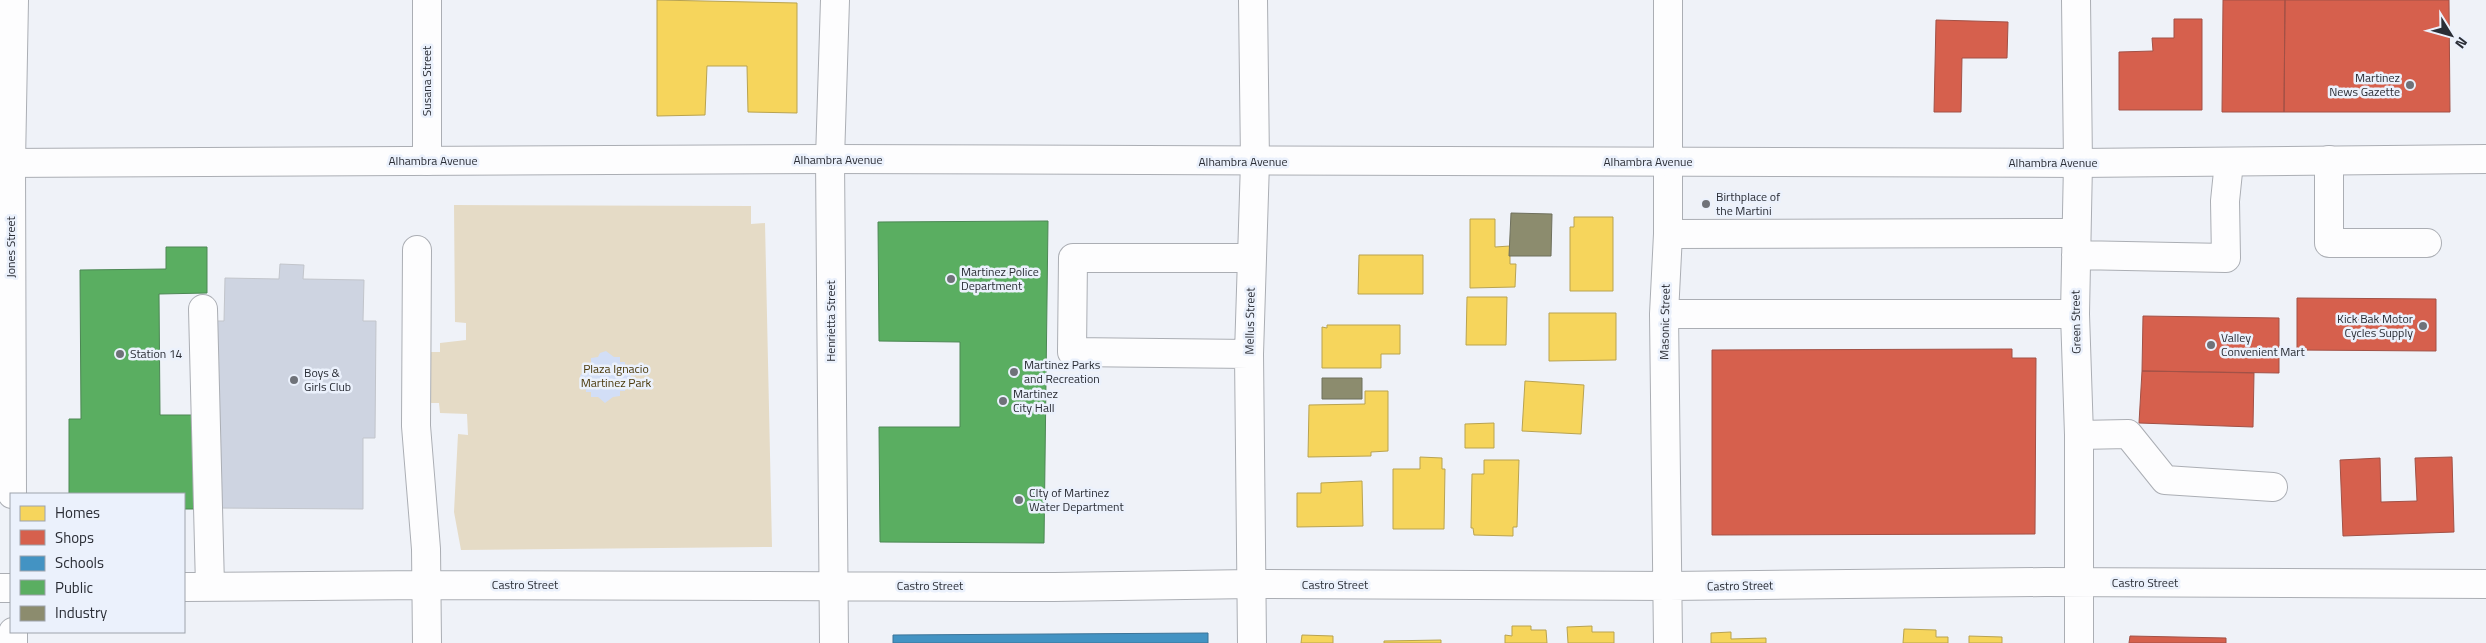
<svg xmlns="http://www.w3.org/2000/svg" width="2486" height="643" font-family="'Titillium Web',sans-serif">
<rect width="100%" height="100%" fill="#eff2f8"/>
<path fill="#e5dbc6" d="M 454,205 L 751,206 L 751,224 L 765,223 L 772,547 L 461,550 L 454,512 L 458,434 L 468,435 L 467,414 L 440,413 L 439,403 L 429,403 L 428,352 L 440,352 L 440,343 L 466,340 L 466,323 L 455,322 Z"/>
<path fill="#d2def6" d="M 606,351 L 614,357 L 620,357 L 620,362 L 625,362 L 625,368 L 631,375 L 630,380 L 625,385 L 625,391 L 620,391 L 620,396 L 613,397 L 605,403 L 598,397 L 591,397 L 591,392 L 586,392 L 586,385 L 581,381 L 580,376 L 585,369 L 585,363 L 591,363 L 591,358 L 598,357 L 600,353 Z"/>
<path fill="#f6d55c" stroke="#b9a350" d="M 657,0 L 797,3 L 797,113 L 748,112 L 747,66 L 707,66 L 705,115 L 657,116 Z
M 1574,217 L 1613,217 L 1613,291 L 1570,291 L 1570,227 L 1574,227 Z
M 1470,219 L 1495,219 L 1495,247 L 1510,246 L 1510,264 L 1516,264 L 1515,287 L 1470,288 Z
M 1359,255 L 1423,255 L 1423,294 L 1358,294 Z
M 1467,297 L 1507,297 L 1506,345 L 1466,345 Z
M 1549,313 L 1616,313 L 1616,360 L 1549,361 Z
M 1327,325 L 1400,325 L 1400,354 L 1381,354 L 1381,368 L 1322,368 L 1322,327 L 1327,328 Z
M 1525,381 L 1584,385 L 1581,434 L 1522,431 Z
M 1365,391 L 1388,391 L 1388,451 L 1371,452 L 1371,456 L 1308,457 L 1309,405 L 1365,404 Z
M 1494,423 L 1494,448 L 1465,448 L 1465,424 Z
M 1420,457 L 1442,458 L 1442,469 L 1445,469 L 1444,529 L 1393,529 L 1393,469 L 1420,469 Z
M 1484,460 L 1519,460 L 1517,527 L 1513,527 L 1513,536 L 1474,535 L 1473,528 L 1471,528 L 1472,474 L 1484,474 Z
M 1362,481 L 1363,526 L 1297,527 L 1297,493 L 1321,493 L 1321,483 Z
M 1512,626 L 1531,626 L 1531,630 L 1546,630 L 1547,643 L 1505,643 L 1505,635 L 1512,636 Z
M 1592,626 L 1592,632 L 1614,632 L 1614,643 L 1568,643 L 1567,627 Z
M 1904,629 L 1936,630 L 1936,637 L 1948,637 L 1948,643 L 1903,643 Z
M 1731,632 L 1731,639 L 1766,638 L 1766,643 L 1711,643 L 1711,633 Z
M 1302,635 L 1333,636 L 1333,643 L 1301,643 Z
M 1969,636 L 2002,637 L 2002,643 L 1969,643 Z
M 1441,640 L 1441,643 L 1384,643 L 1384,641 Z"/>
<path fill="#d6604d" stroke="#a25146" d="M 2223,0 L 2285,0 L 2284,112 L 2222,112 Z
M 2285,0 L 2449,0 L 2450,112 L 2284,112 Z
M 2174,19 L 2202,19 L 2202,110 L 2119,110 L 2119,52 L 2153,51 L 2152,38 L 2174,38 Z
M 1936,20 L 2008,22 L 2007,58 L 1962,58 L 1961,112 L 1934,112 Z
M 2297,298 L 2436,299 L 2436,351 L 2297,350 Z
M 2143,316 L 2279,318 L 2279,373 L 2142,371 Z
M 2012,349 L 2012,358 L 2036,358 L 2035,534 L 1712,535 L 1712,350 Z
M 2142,371 L 2254,373 L 2253,427 L 2139,423 Z
M 2452,457 L 2454,532 L 2343,536 L 2340,460 L 2380,458 L 2381,502 L 2417,501 L 2415,458 Z
M 2130,636 L 2226,638 L 2226,643 L 2129,643 Z"/>
<path fill="#4393c3" stroke="#3c7498" d="M 1208,633 L 1208,643 L 893,643 L 893,635 Z"/>
<path fill="#5aae61" stroke="#4c8754" d="M 1048,221 L 1044,543 L 880,542 L 879,427 L 960,427 L 960,342 L 879,341 L 878,222 Z
M 166,247 L 207,247 L 207,293 L 159,294 L 160,415 L 193,415 L 194,509 L 184,509 L 184,494 L 69,494 L 69,419 L 81,419 L 80,270 L 166,269 Z"/>
<path fill="#8c8c6e" stroke="#6f705d" d="M 1511,213 L 1552,214 L 1551,256 L 1509,256 Z
M 1322,378 L 1362,378 L 1362,399 L 1322,399 Z"/>
<path fill="#ced4e1" stroke="#c2c5cb" d="M 280,264 L 304,265 L 303,279 L 364,280 L 363,321 L 376,321 L 375,438 L 363,438 L 363,509 L 216,508 L 214,321 L 224,321 L 225,278 L 279,279 Z"/>
<g fill="none" stroke-linecap="round" stroke-linejoin="round">
<defs>
<path id="minor" d="M 427,0 L 427,161
M 1668,0 L 1668,234 L 1664,314 L 1668,643
M 2076,0 L 2078,163 L 2075,314 L 2079,435 L 2079,643
M 2329,160 L 2329,243 L 2427,243
M 1668,234 L 2076,233
M 417,250 L 416,426 L 426,549 L 427,643
M 2076,255 L 2226,258 L 2225,201 L 2229,162
M 203,309 L 210,586
M 1664,314 L 2075,314
M 1249,354 L 1072,352 L 1073,258 L 1251,258
M 2079,435 L 2128,434 L 2165,480 L 2273,487
M 12,494 L 11,163 L 14,0
M 184,587 L 426,585 L 1054,587 L 1251,584 L 1669,586 L 2045,582 L 2486,584
M 0,588 L 11,588
M 13,632 L 13,643
M 834,643 L 830,159 L 835,0
M 1252,643 L 1249,354 L 1255,162 L 1253,0"/>
<path id="major" d="M 0,163 L 830,159 L 2078,163 L 2486,159"/>
</defs>
<use href="#minor" stroke="#abaeb4" stroke-width="30"/>
<use href="#major" stroke="#abaeb4" stroke-width="30"/>
<use href="#minor" stroke="#fdfdfe" stroke-width="28"/>
<use href="#major" stroke="#fdfdfe" stroke-width="28"/>
</g>
<g fill="#6f7279" stroke="#ebf1fc" stroke-width="2">
<circle cx="2410" cy="85" r="5"/>
<circle cx="1706" cy="204" r="5"/>
<circle cx="951" cy="279" r="5"/>
<circle cx="2423" cy="326" r="5"/>
<circle cx="2211" cy="345" r="5"/>
<circle cx="120" cy="354" r="5"/>
<circle cx="1014" cy="372" r="5"/>
<circle cx="294" cy="380" r="5"/>
<circle cx="1003" cy="401" r="5"/>
<circle cx="1019" cy="500" r="5"/>
</g>
<g text-anchor="middle" stroke-width="5" stroke-linejoin="round" paint-order="stroke">
<g font-size="12" fill="#2a2d35" stroke="#ebf1fc" text-anchor="start">
<text x="2400" y="82" text-anchor="end">Martinez<tspan x="2400" dy="14">News Gazette</tspan></text>
<text x="1716" y="201">Birthplace of<tspan x="1716" dy="14">the Martini</tspan></text>
<text x="961" y="276">Martinez Police<tspan x="961" dy="14">Department</tspan></text>
<text x="2413" y="323" text-anchor="end">Kick Bak Motor<tspan x="2413" dy="14">Cycles Supply</tspan></text>
<text x="2221" y="342">Valley<tspan x="2221" dy="14">Convenient Mart</tspan></text>
<text x="130" y="358">Station 14</text>
<text x="1024" y="369">Martinez Parks<tspan x="1024" dy="14">and Recreation</tspan></text>
<text x="304" y="377">Boys &amp;<tspan x="304" dy="14">Girls Club</tspan></text>
<text x="1013" y="398">Martinez<tspan x="1013" dy="14">City Hall</tspan></text>
<text x="1029" y="497">CIty of Martinez<tspan x="1029" dy="14">Water Department</tspan></text>
</g>
<g font-size="12" fill="#2a2d35" stroke="#ebf1fc">
<text transform="translate(427 81) rotate(-90)" y="4">Susana Street</text>
<text x="838" y="164">Alhambra Avenue</text>
<text x="433" y="165">Alhambra Avenue</text>
<text x="1243" y="166">Alhambra Avenue</text>
<text x="1648" y="166">Alhambra Avenue</text>
<text x="2053" y="167">Alhambra Avenue</text>
<text transform="translate(11 247) rotate(-90)" y="4">Jones Street</text>
<text transform="translate(831 321) rotate(-90)" y="4">Henrietta Street</text>
<text transform="translate(1250 321) rotate(-89)" y="4">Mellus Street</text>
<text transform="translate(1665 322) rotate(-89)" y="4">Masonic Street</text>
<text transform="translate(2076 322) rotate(-91)" y="4">Green Street</text>
<text x="2145" y="587">Castro Street</text>
<text x="525" y="589">Castro Street</text>
<text x="1335" y="589">Castro Street</text>
<text x="930" y="590">Castro Street</text>
<text transform="translate(1740 586) rotate(-1)" y="4">Castro Street</text>
</g>
<g font-size="12" fill="#49380a" stroke="#ebf1fc">
<text x="616" y="373">Plaza Ignacio<tspan x="616" dy="14">Martinez Park</tspan></text>
</g>
</g>
<rect x="10" y="493" width="175" height="140" fill="#ebf1fc" stroke="#9ea3ac"/>
<rect x="20" y="506" width="25" height="15" fill="#f6d55c" stroke="#9ea3ac"/>
<text x="55" y="518" font-size="15" fill="#2a2d35">Homes</text>
<rect x="20" y="530" width="25" height="15" fill="#d6604d" stroke="#9ea3ac"/>
<text x="55" y="543" font-size="15" fill="#2a2d35">Shops</text>
<rect x="20" y="556" width="25" height="15" fill="#4393c3" stroke="#9ea3ac"/>
<text x="55" y="568" font-size="15" fill="#2a2d35">Schools</text>
<rect x="20" y="580" width="25" height="15" fill="#5aae61" stroke="#9ea3ac"/>
<text x="55" y="593" font-size="15" fill="#2a2d35">Public</text>
<rect x="20" y="606" width="25" height="15" fill="#8c8c6e" stroke="#9ea3ac"/>
<text x="55" y="618" font-size="15" fill="#2a2d35">Industry</text>
<g transform="translate(2451 35) rotate(127)" stroke="#ebf1fc" stroke-width="4" paint-order="stroke">
<path d="M0-4L9 19L0 12L-9 19Z" fill="#2a2d35"/>
<text y="-8" font-size="14" font-weight="bold" text-anchor="middle" fill="#2a2d35">N</text>
</g>
</svg>
